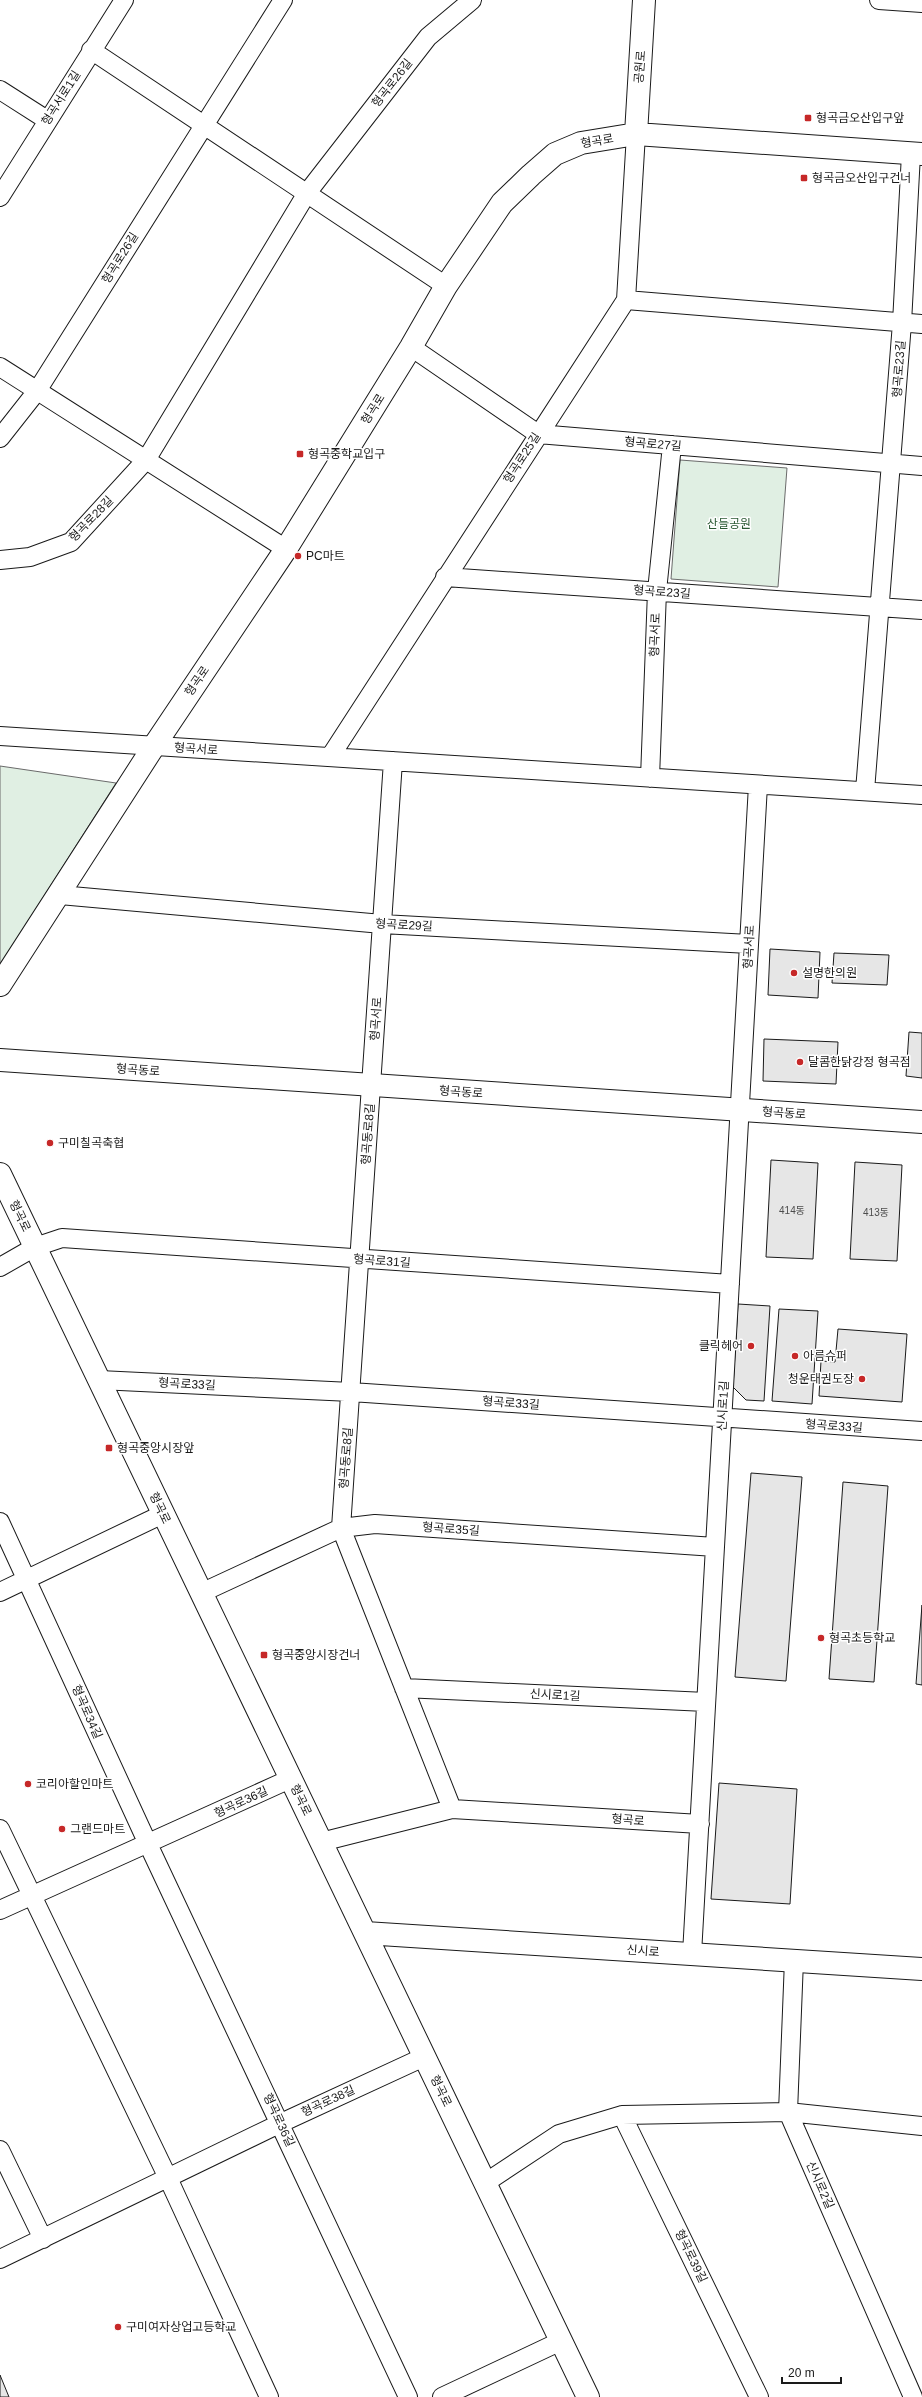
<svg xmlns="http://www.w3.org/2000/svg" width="922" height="2397" font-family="Helvetica,'Noto Sans KR',sans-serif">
<rect width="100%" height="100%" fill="#fff"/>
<path fill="#e0efe3" stroke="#6a6a6a" d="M 680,460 L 787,468 L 778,587 L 671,579 Z
M 0,766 L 116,783 L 0,965 Z"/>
<path fill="#e6e6e6" stroke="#1a1a1a" d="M 770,949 L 820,952 L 818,998 L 768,995 Z
M 834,953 L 889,955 L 887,985 L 832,983 Z
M 909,1032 L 922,1033 L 922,1078 L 906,1076 Z
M 764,1039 L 838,1042 L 836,1084 L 763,1081 Z
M 771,1160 L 818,1163 L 813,1259 L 766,1257 Z
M 855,1162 L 902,1165 L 897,1261 L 850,1259 Z
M 738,1304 L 770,1306 L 764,1401 L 746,1400 L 733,1387 Z
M 779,1309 L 818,1311 L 812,1404 L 772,1401 Z
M 838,1329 L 907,1334 L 902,1402 L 819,1396 L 821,1361 L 835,1362 Z
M 751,1473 L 802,1477 L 786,1681 L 735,1677 Z
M 843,1482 L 888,1486 L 874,1682 L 829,1679 Z
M 922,1605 L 922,1685 L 916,1684 Z
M 719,1783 L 797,1789 L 790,1904 L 711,1899 Z
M 0,2375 L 9,2397 L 0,2397 Z"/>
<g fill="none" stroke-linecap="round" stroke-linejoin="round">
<defs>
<path id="street" d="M 879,0 L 922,3
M 91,50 L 446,286
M 0,90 L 47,120
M 0,197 L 124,0
M 626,300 L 922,324
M 411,347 L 538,434 L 922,466
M 0,367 L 286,549
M 0,438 L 37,391 L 283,0
M 0,560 L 30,557 L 71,542 L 146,460 L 307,193 L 428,37 L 472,0
M 445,577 L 922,610
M 0,736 L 922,795
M 330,757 L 626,300 L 636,134
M 393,761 L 341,1528 L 452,1809
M 650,778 L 657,591 L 672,445
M 865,791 L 902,323 L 911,154
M 60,895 L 382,924 L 749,944
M 0,1267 L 35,1247 L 62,1238 L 730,1284
M 99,1380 L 351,1392 L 922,1431
M 0,1522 L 148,1844 L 408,2397
M 0,1592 L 163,1514
M 201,1593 L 341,1528 L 375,1524 L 715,1547
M 404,1688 L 706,1702
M 0,1829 L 168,2178 L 269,2397
M 321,1842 L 452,1809 L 700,1824
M 0,1910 L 290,1779
M 692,1954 L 758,785
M 794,1960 L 788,2112 L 913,2397
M 622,2115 L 759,2397
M 0,2150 L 43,2239
M 485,2183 L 559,2134 L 622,2115 L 788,2112 L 922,2126
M 0,2259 L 281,2123 L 424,2057
M 442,2397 L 561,2341"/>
<path id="secondary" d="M 636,134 L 644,0
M 0,985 L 154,746 L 286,549 L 411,347 L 446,286 L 502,203 L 531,175 L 555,154 L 581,143 L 636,134 L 922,154
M 0,1060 L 922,1122
M 0,1174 L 588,2397
M 365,1933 L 922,1969"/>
</defs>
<use href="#street" stroke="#1a1a1a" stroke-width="20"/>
<use href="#secondary" stroke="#1a1a1a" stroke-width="24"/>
<use href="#street" stroke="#fff" stroke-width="18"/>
<use href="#secondary" stroke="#fff" stroke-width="22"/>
</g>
<g fill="#c62828" stroke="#fff" stroke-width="1.5">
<rect x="804" y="114" width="8" height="8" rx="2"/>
<rect x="800" y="174" width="8" height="8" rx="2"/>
<rect x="296" y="450" width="8" height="8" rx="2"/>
<circle cx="298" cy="556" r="4"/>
<circle cx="794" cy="973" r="4"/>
<circle cx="800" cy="1062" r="4"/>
<circle cx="50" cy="1143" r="4"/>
<circle cx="751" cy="1346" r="4"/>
<circle cx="795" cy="1356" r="4"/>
<circle cx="862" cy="1379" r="4"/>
<rect x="105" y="1444" width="8" height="8" rx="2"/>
<circle cx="821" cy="1638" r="4"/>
<rect x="260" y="1651" width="8" height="8" rx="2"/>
<circle cx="28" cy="1784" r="4"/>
<circle cx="62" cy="1829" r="4"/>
<circle cx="118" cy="2327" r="4"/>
</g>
<g text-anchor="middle" stroke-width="3" stroke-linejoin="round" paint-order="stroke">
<g font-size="10" fill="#4d4d4d">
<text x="792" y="1214">414동</text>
<text x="876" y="1216">413동</text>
</g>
<g font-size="12" fill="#1a1a1a" stroke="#fff">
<text transform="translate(640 67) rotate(-86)" y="4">공원로</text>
<text transform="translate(392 83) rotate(-52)" y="4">형곡로26길</text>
<text transform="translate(61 98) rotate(-58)" y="4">형곡서로1길</text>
<text transform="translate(597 141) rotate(-10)" y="4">형곡로</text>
<text transform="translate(120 258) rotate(-58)" y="4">형곡로26길</text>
<text transform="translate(899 369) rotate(-86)" y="4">형곡로23길</text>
<text transform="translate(373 409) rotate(-58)" y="4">형곡로</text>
<text transform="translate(653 444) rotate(5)" y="4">형곡로27길</text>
<text transform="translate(522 458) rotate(-57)" y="4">형곡로25길</text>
<text transform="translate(91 519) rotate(-46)" y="4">형곡로28길</text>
<text transform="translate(662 592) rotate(4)" y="4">형곡로23길</text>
<text transform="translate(655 635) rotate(-88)" y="4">형곡서로</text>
<text transform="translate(197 681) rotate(-56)" y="4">형곡로</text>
<text transform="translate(196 749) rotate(4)" y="4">형곡서로</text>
<text transform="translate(404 925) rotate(3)" y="4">형곡로29길</text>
<text transform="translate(749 947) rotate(-87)" y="4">형곡서로</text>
<text transform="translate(376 1019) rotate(-86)" y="4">형곡서로</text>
<text transform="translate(138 1070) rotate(4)" y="4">형곡동로</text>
<text transform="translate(461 1092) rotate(4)" y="4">형곡동로</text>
<text transform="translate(784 1113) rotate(4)" y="4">형곡동로</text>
<text transform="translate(368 1134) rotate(-86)" y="4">형곡동로8길</text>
<text transform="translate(20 1216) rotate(64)" y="4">형곡로</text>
<text transform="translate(382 1261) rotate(4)" y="4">형곡로31길</text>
<text transform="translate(187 1384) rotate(3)" y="4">형곡로33길</text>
<text transform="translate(511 1403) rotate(4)" y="4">형곡로33길</text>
<text transform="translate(723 1406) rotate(-87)" y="4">신시로1길</text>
<text transform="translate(834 1426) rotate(4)" y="4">형곡로33길</text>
<text transform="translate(346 1458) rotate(-86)" y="4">형곡동로8길</text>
<text transform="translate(160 1508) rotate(64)" y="4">형곡로</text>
<text transform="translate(451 1529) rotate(4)" y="4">형곡로35길</text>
<text transform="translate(555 1695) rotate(3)" y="4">신시로1길</text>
<text transform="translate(87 1712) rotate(66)" y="4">형곡로34길</text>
<text transform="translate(301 1800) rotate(64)" y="4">형곡로</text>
<text transform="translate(241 1802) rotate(-25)" y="4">형곡로36길</text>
<text transform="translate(628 1820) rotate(4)" y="4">형곡로</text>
<text transform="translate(643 1951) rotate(4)" y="4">신시로</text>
<text transform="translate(441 2091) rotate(64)" y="4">형곡로</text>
<text transform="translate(328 2101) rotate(-25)" y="4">형곡로38길</text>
<text transform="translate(279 2120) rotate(65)" y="4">형곡로36길</text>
<text transform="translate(820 2185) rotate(66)" y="4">신시로2길</text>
<text transform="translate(691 2256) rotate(64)" y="4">형곡로39길</text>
</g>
<g font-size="12" fill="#1a1a1a" stroke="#fff" text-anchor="start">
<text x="816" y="122">형곡금오산입구앞</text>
<text x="812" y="182">형곡금오산입구건너</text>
<text x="308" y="458">형곡중학교입구</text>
<text x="306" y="560">PC마트</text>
<text x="802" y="977">설명한의원</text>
<text x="808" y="1066">달콤한닭강정 형곡점</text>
<text x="58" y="1147">구미칠곡축협</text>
<text x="743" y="1350" text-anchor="end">클릭헤어</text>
<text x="803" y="1360">아름슈퍼</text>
<text x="854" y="1383" text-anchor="end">청운태권도장</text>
<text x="117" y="1452">형곡중앙시장앞</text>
<text x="829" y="1642">형곡초등학교</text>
<text x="272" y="1659">형곡중앙시장건너</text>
<text x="36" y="1788">코리아할인마트</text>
<text x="70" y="1833">그랜드마트</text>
<text x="126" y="2331">구미여자상업고등학교</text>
</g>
<g font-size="12" fill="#2b5a34" stroke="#fff">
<text x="729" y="528">산들공원</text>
</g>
</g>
<path d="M782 2377v6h59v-6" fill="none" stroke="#1a1a1a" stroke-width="2"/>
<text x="788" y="2377" font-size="12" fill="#1a1a1a" stroke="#ffffff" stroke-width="3" paint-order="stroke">20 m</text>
</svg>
